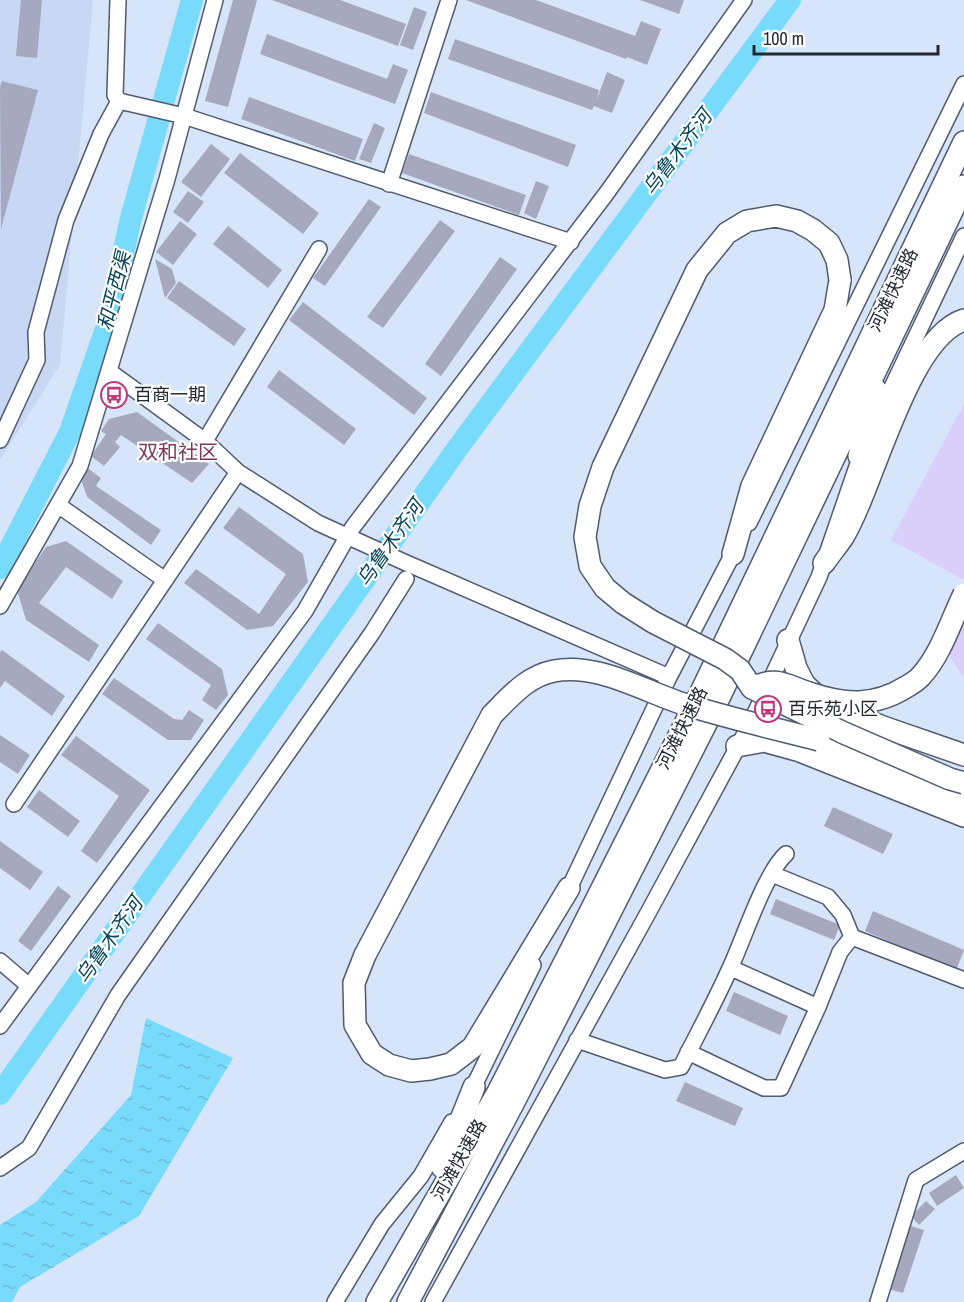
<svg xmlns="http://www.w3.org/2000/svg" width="964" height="1302" font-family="'Archivo Narrow','Noto Sans SC',sans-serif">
<defs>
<pattern id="water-ripples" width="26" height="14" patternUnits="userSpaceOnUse" patternTransform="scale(1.5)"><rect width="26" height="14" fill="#79dbfc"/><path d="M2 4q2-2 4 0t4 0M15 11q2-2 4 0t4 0" fill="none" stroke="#68bcd8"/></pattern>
</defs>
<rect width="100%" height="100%" fill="#d7e5fa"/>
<path fill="#c8d8f4" d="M 0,0 L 93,0 L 60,365 L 0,460 Z"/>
<path fill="#dacefa" d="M 964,404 L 964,580 L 891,540 Z
M 964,597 L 964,678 L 943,646 Z"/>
<path fill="url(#water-ripples)" d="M 146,1018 L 233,1058 L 139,1216 L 20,1287 L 12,1302 L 0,1302 L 0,1225 L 36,1202 L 131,1095 Z"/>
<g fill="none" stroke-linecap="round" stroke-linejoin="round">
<path stroke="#79dbfc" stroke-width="22" d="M 0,568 L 70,432 L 107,326 L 131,218 L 192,0
M 0,1094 L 457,449 L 790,0"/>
</g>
<path fill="#a5a8bf" d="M 21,0 L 42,0 L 37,58 L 16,56 Z
M 233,0 L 257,0 L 228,107 L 205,101 Z
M 272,0 L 340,0 L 406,24 L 398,46 Z
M 466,0 L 536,0 L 635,36 L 641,21 L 661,29 L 647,65 L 627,57 L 626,59 Z
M 640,0 L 684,0 L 679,14 Z
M 414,7 L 427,12 L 413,50 L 400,45 Z
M 267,34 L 387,79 L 393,64 L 408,70 L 395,104 L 260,54 Z
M 455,39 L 599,90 L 597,99 L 607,72 L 625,80 L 612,113 L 594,106 L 592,110 L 448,59 Z
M 2,81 L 38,90 L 1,229 L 0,87 Z
M 431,92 L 576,145 L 568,167 L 424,113 Z
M 249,97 L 363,139 L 355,161 L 241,119 Z
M 374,123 L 385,128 L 371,163 L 359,159 Z
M 211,144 L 230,159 L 201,197 L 181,182 Z
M 240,153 L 319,213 L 303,234 L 224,173 Z
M 409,154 L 526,195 L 519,215 L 402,173 Z
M 536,181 L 549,186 L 536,219 L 524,213 Z
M 188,191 L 204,202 L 188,223 L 173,212 Z
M 369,199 L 381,207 L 325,286 L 313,278 Z
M 440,220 L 455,231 L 383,328 L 367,317 Z
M 180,221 L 197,234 L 173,265 L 156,252 Z
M 228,226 L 282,270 L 268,288 L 213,244 Z
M 500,257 L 517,269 L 441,376 L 425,364 Z
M 155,259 L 172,269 L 176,283 L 165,298 Z
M 179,281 L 246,329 L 234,346 L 167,298 Z
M 303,302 L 427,398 L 414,415 L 289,320 Z
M 279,370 L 356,429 L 344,445 L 267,387 Z
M 137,412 L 209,464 L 192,483 L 121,435 L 115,442 L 120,447 L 104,466 L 91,456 L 106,434 L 101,431 L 109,419 Z
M 89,469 L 101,478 L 96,486 L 161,530 L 151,545 L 87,497 L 81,479 Z
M 239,507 L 303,554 L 308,582 L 273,626 L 247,630 L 184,583 L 196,569 L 259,614 L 286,574 L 223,528 Z
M 66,541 L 123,581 L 112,599 L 66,567 L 39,603 L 99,645 L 89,662 L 26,620 L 17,590 L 46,547 Z
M 158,623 L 222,669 L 228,695 L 216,710 L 202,700 L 211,685 L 146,639 Z
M 2,650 L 65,696 L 52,716 L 5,681 L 0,688 L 0,652 Z
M 114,678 L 174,719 L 182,720 L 189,710 L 204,720 L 191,740 L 168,740 L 102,694 Z
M 0,735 L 30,755 L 18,774 L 0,762 Z
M 76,736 L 150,790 L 97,863 L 81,851 L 119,796 L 61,755 Z
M 39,790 L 80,821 L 68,837 L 27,807 Z
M 833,807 L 893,834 L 883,854 L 824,826 Z
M 0,841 L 43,872 L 30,890 L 0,868 Z
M 58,886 L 71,896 L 31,951 L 18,941 Z
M 776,899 L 840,925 L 834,940 L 770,914 Z
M 873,911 L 964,950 L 956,970 L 865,931 Z
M 734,992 L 788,1016 L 780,1035 L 726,1011 Z
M 685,1082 L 743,1108 L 735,1126 L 676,1101 Z
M 956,1175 L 964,1188 L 937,1206 L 929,1193 Z
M 926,1201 L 935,1209 L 919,1225 L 911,1216 Z
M 908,1225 L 924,1230 L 903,1293 L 888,1289 Z"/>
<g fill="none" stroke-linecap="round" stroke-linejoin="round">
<defs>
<path id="minor" d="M 118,0 L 115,95 L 119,101 L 184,116 L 571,242
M 389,184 L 449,0
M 109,371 L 205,441 L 238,472 L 318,523 L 404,562 L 669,677
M 873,427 L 964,236
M 0,440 L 37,360 L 36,332 L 66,220 L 101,134 L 119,101
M 205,441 L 319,249
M 58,505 L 165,580
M 749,523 L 964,84
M 0,606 L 80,466 L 167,179 L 215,0
M 14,804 L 238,472
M 772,874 L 828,897 L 843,915 L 852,937
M 565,897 L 669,677 L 738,544
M 0,961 L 29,986
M 731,968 L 818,1007
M 0,1026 L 305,611 L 353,527 L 606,194 L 744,0
M 577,1040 L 665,1070 L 681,1067 C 698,1033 716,1000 731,966 C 744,938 765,873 786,854
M 688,1052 L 764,1088 L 781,1088 L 818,1007 L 840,952 L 852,937 L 964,980
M 470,1094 L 533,965
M 0,1168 L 29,1148 L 118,995 L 372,633 L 406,579
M 335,1302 L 382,1224 L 421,1176 L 452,1122
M 433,1302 L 648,913 L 749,726 L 819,577 L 863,449
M 878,1302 L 916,1180 L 964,1151"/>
<path id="highway" d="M 859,456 L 876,390
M 733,554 L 752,486 L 835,310 L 840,280
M 824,563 C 830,554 837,546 843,537 C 874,486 907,338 964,320
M 788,640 L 796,668 L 804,684 L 824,703 L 883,727 L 964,755
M 819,740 L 913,782 L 964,799
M 737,746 L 764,741 L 800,751 L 964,816
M 365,955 L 354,983 L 355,1025 L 372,1054 L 389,1065 L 411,1071 L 430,1069 L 451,1064 L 473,1047 L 569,888
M 442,1167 L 474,1087
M 377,1302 L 498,1092 L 576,940 L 701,692 L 964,142
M 408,1302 L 515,1100 L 718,700 L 964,186"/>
</defs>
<use href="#minor" stroke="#505b6e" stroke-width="18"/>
<use href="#highway" stroke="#505b6e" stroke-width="24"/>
<use href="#minor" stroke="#fff" stroke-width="15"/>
<use href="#highway" stroke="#fff" stroke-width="21"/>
<defs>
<path id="highway-bridge" d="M 840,280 L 837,260 L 829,243 L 813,230 L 797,221 L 776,216 L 747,221 L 727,233 L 697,270 L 603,467 L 590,506 L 585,537 L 590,566 L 605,588 L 623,603 L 653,622 L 725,659 L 740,670 L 752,688 L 844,733 L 950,779 L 964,783
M 752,688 C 777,676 785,685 809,693 C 844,705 874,707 906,687 C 911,684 917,681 921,676 C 941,654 951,621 964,594
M 365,955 L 492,715 C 510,697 527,676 554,671 C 599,662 648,694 690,706 C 733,719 776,729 819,740"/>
</defs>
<use href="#highway-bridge" stroke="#505b6e" stroke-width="24" stroke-linecap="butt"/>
<use href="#highway-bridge" stroke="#fff" stroke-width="21"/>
</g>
<defs>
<symbol id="bus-ring" viewBox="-11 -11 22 22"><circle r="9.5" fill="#fff" stroke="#be397b" stroke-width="1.5"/><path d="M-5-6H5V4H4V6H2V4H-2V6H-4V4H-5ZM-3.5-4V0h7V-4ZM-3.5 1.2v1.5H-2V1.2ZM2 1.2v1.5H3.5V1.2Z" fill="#be397b"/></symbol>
</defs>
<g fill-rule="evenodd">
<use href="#bus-ring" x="99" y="380" width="30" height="30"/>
<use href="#bus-ring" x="753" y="694" width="30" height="30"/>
</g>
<g text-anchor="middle" stroke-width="4.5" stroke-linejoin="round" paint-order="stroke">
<g font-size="18" fill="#232830" stroke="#fff">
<text transform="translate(893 290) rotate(-64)" y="6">河滩快速路</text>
<text transform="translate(682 728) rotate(-63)" y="6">河滩快速路</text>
<text transform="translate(459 1160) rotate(-60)" y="6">河滩快速路</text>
</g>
<g font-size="18" fill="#232830" stroke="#fff" text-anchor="start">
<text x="134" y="401">百商一期</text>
<text x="788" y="715">百乐苑小区</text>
</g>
<g font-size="20" font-style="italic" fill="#074556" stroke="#fff">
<text transform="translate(677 152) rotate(-53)" y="7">乌鲁木齐河</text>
<text transform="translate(114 291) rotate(-76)" y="7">和平西渠</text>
<text transform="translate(390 543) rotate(-55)" y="7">乌鲁木齐河</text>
<text transform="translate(109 940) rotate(-55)" y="7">乌鲁木齐河</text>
</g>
<g font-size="20" fill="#7c3957" stroke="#fff">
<text x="178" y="459">双和社区</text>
</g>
</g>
<path d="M754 45v9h184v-9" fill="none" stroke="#232830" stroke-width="3"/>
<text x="763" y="45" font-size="18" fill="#232830" stroke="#ffffff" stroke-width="4.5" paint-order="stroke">100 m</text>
</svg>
